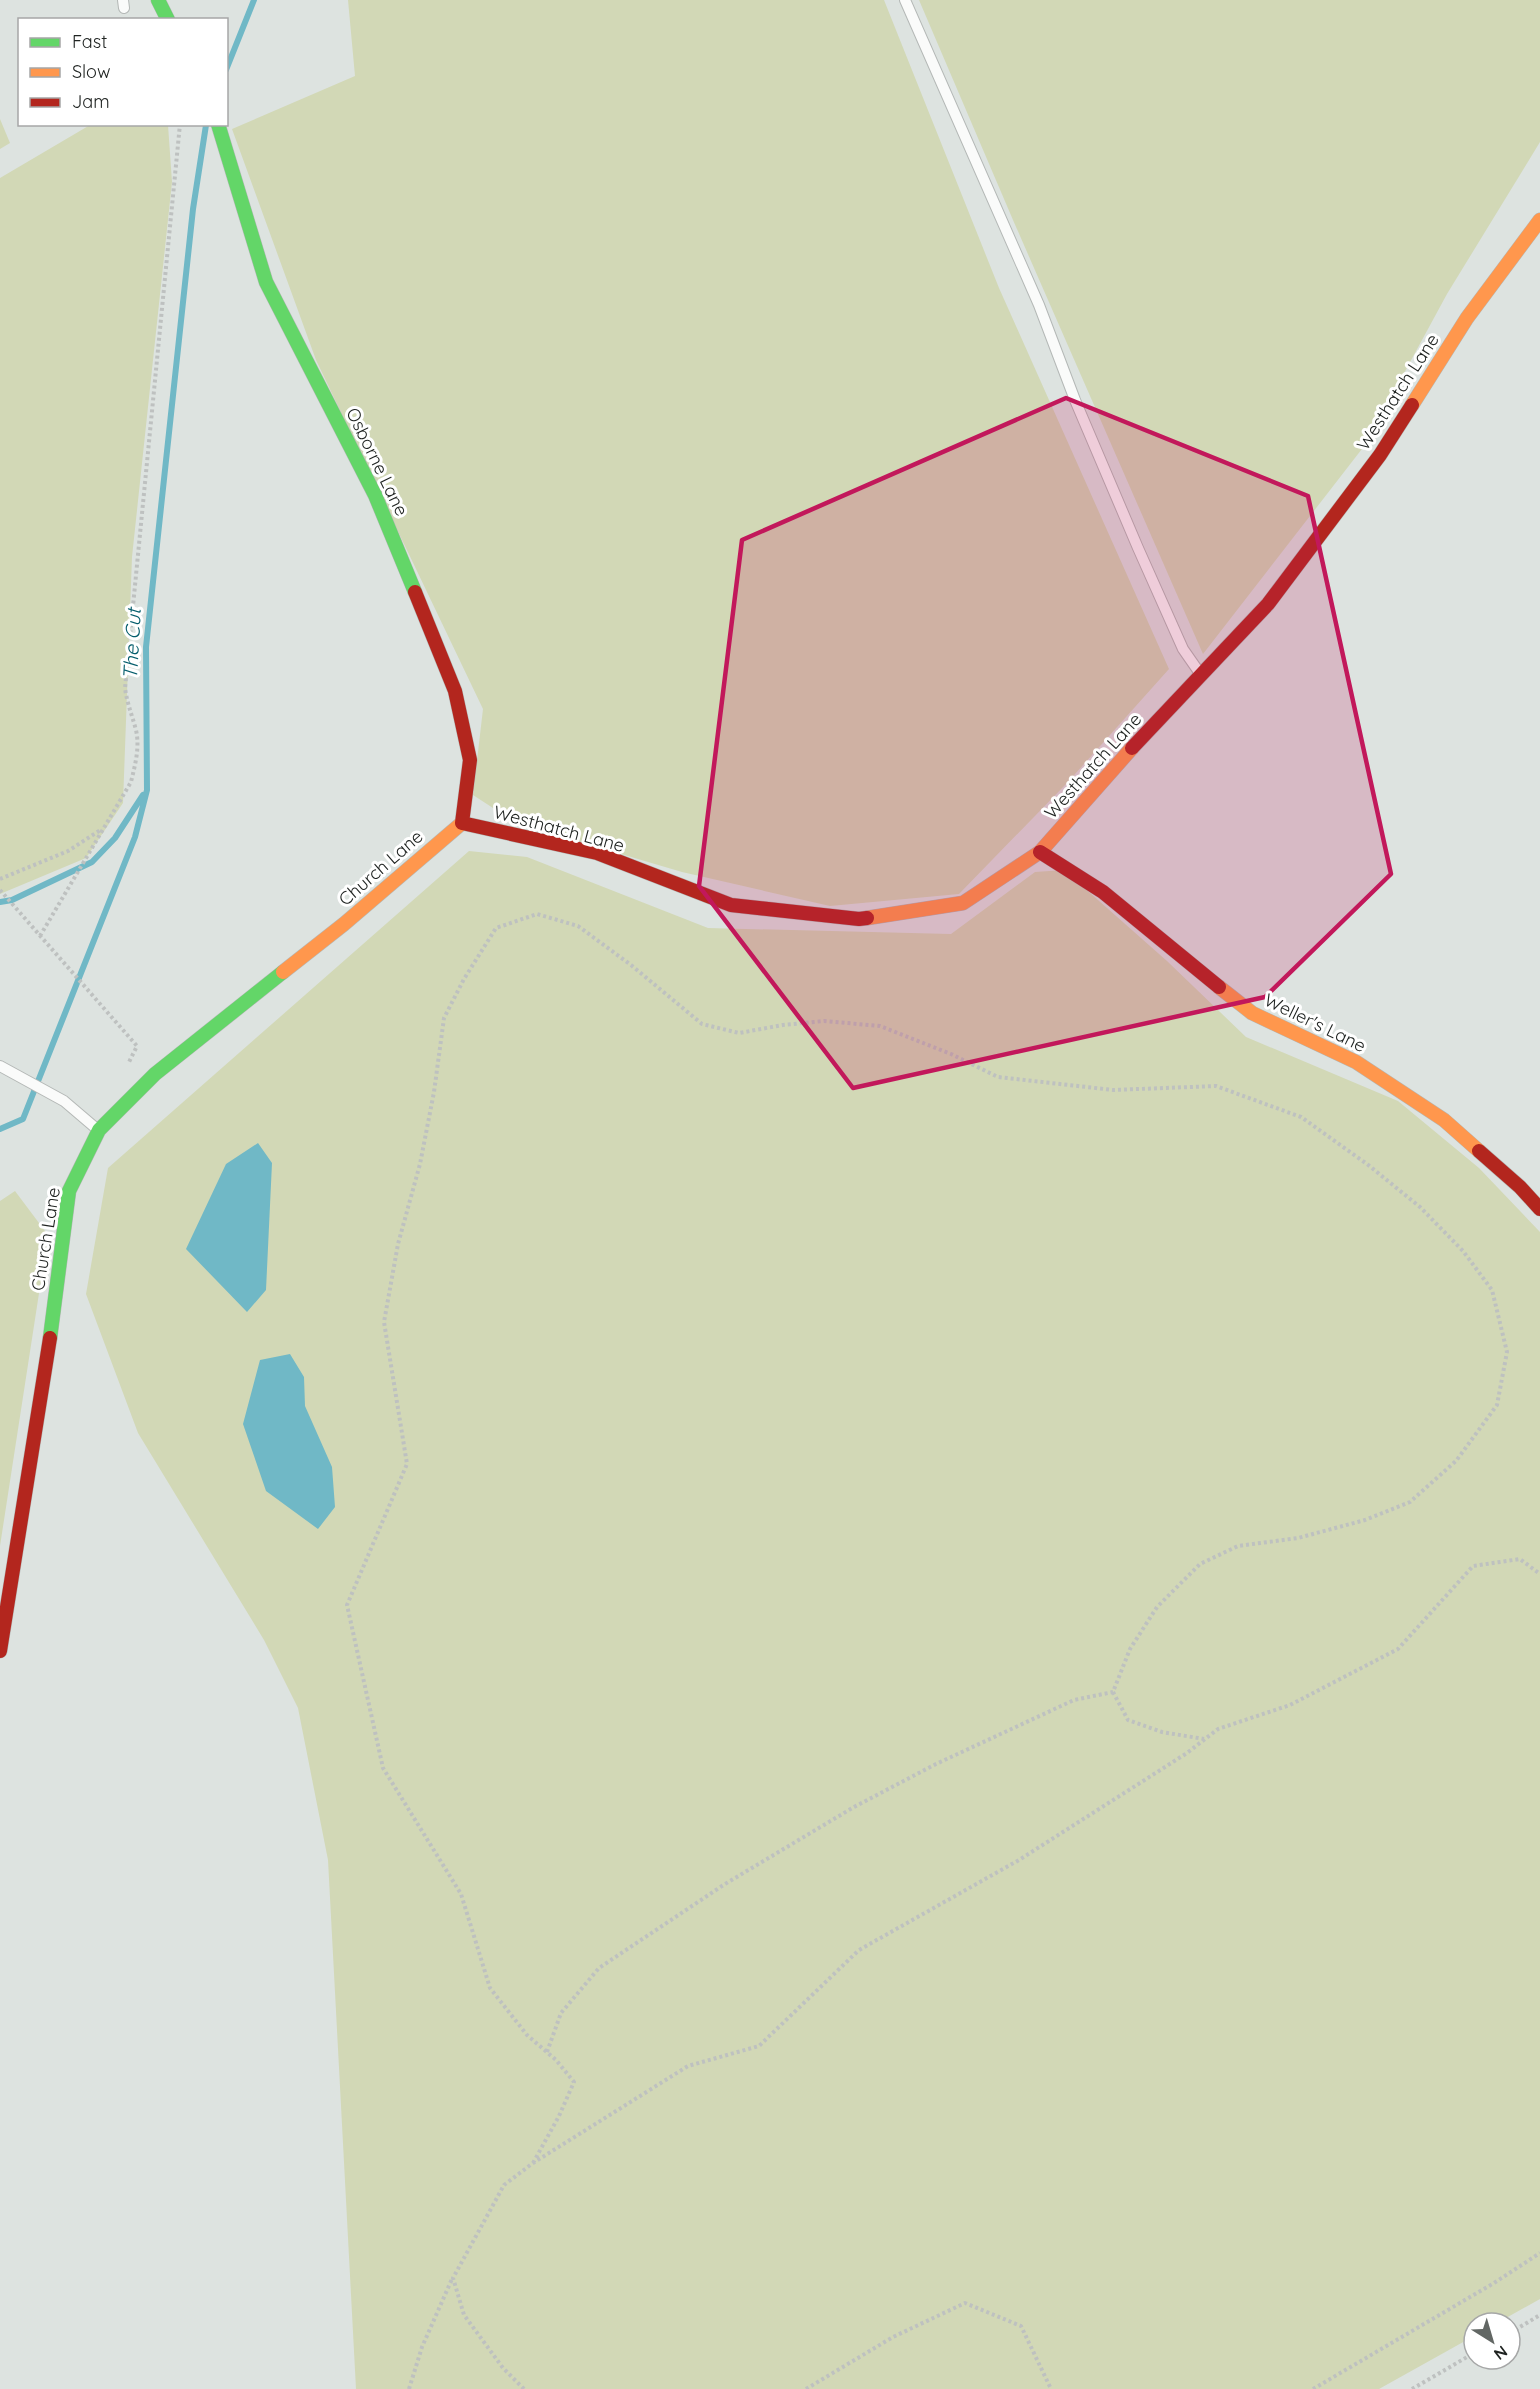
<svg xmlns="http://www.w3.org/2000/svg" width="1540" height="2389" font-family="Quicksand,sans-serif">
<rect width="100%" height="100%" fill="#dde3e0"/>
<path fill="#d2d8b6" d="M 348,0 L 884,0 L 999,288 L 1169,669 L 1067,783 L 959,894 L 830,906 L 682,872 L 516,823 L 473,795 L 483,709 L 316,360 L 232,129 L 355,76 Z
M 919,0 L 1540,0 L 1540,142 L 1447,294 L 1365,445 L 1203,654 L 1013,220 Z
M 0,119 L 10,143 L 0,149 Z
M 90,125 L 168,125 L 172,182 L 132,557 L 123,803 L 86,858 L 0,894 L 0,178 Z
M 469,851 L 527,857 L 708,928 L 951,934 L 1035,872 L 1064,870 L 1167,961 L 1246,1037 L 1398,1101 L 1479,1168 L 1540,1232 L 1540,2299 L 1497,2323 L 1474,2323 L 1474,2336 L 1379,2389 L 356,2389 L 328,1860 L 298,1708 L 264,1640 L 138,1433 L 86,1294 L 108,1168 Z
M 15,1191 L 48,1235 L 0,1546 L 0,1201 Z"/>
<path fill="#70b8c6" d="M 258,1143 L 272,1163 L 266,1290 L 247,1312 L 186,1249 L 226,1164 Z
M 290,1354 L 304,1377 L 305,1406 L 332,1467 L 335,1507 L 318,1529 L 266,1491 L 243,1424 L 260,1360 Z"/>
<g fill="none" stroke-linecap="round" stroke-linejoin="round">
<path stroke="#70b8c6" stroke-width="6" d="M 226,70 L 254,0
M 0,902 L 12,900 L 92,862 L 115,838 L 143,795
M 0,1129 L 23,1119 L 135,837 L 147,790 L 146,647 L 193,209 L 206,125"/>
<defs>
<path id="lane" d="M 123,0 L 124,8
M 905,0 L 1039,305 L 1075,400 L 1138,548 L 1183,649 L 1199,672
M 0,1066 L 64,1101 L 98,1130"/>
<path id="fast" d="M 158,0 L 168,20
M 218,124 L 266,282 L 375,495 L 415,592
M 50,1338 L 69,1191 L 99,1130 L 155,1074 L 283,972"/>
<path id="slow" d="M 1412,405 L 1467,318 L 1540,220
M 867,918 L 963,903 L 1040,852 L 1132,748
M 283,972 L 344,924 L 462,823
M 1219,987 L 1252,1013 L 1356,1062 L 1444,1120 L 1479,1151"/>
<path id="jam" d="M 415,592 L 455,691 L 470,760 L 462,823
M 1132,748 L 1268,604 L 1380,455 L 1412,405
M 462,823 L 597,853 L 731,905 L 859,919 L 867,918
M 1040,852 L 1103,892 L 1219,987
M 1479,1151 L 1520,1187 L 1540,1209
M 0,1651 L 50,1338"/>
</defs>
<use href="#lane" stroke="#b4b8b6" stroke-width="12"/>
<use href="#fast" stroke="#b4b8b6" stroke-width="15"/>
<use href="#slow" stroke="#b4b8b6" stroke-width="15"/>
<use href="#jam" stroke="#b4b8b6" stroke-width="15"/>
<path stroke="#bec1c0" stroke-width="4" stroke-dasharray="3 3" stroke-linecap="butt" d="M 0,879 L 68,851 L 102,829
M 0,890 L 137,1046 L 128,1064
M 40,936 L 131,782 C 135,765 140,748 136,730 C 132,715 127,703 125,688 L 180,124
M 547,2052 L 561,2013 L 599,1968 L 725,1884 L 854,1807 L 936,1764 L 1074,1700 L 1113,1692
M 533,2163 L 559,2116 L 574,2082 L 556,2060 L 527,2035 L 490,1988 L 461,1894 L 383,1768 L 347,1605 L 407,1464 L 384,1322 L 398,1244 L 420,1164 L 434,1092 L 444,1018 L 464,979 L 496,928 L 537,914 L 578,926 L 631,965 L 702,1024 L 739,1033 L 783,1025 L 824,1021 L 880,1026 L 951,1054 L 998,1077 L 1113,1090 L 1216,1086 L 1301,1117 L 1367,1164 L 1420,1207 L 1463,1251 L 1492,1290 L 1507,1352 L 1497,1405 L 1456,1461 L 1410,1502 L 1365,1520 L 1298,1538 L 1238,1546 L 1200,1564 L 1157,1607 L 1130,1649 L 1113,1692 L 1128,1720 L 1162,1732 L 1204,1739
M 1510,2333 L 1540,2315
M 409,2389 L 422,2347 L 452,2279
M 524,2389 L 503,2368 L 464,2315 L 453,2278 L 504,2185 L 533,2163 L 688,2066 L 759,2046 L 859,1950 L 1019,1860 L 1187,1753 L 1218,1729 L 1290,1705 L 1398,1649 L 1473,1566 L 1520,1559 L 1540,1574
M 806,2389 L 893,2337 L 965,2303 L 1021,2326 L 1051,2389
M 1313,2389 L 1494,2283 L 1540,2253
M 1412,2389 L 1474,2353"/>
<use href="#lane" stroke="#fafbfa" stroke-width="10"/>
<use href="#fast" stroke="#63d668" stroke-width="14"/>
<use href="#slow" stroke="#ff974d" stroke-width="14"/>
<use href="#jam" stroke="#b3261e" stroke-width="14"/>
</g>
<path fill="#c2185b" fill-opacity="0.2" stroke="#c2185b" stroke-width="4.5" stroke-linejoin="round" d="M 1066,398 L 1308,496 L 1391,874 L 1265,997 L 853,1088 L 699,886 L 742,540 Z"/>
<g text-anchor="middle" stroke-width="6" stroke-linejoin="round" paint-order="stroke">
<g font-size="18" fill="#202422" stroke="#fff">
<text transform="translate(1398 392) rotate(-57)" y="6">Westhatch Lane</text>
<text transform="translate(377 462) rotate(64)" y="6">Osborne Lane</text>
<text transform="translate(1093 766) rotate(-48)" y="6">Westhatch Lane</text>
<text transform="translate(559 829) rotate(15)" y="6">Westhatch Lane</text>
<text transform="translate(381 868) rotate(-41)" y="6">Church Lane</text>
<text transform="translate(1315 1023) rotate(26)" y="6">Weller's Lane</text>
<text transform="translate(46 1239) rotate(-81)" y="6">Church Lane</text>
</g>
<g font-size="20" font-style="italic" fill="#045d6c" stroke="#fff">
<text transform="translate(132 644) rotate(-87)" y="7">The Cut</text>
</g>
</g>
<rect x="18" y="18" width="210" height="108" fill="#ffffff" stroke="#a6a7a7" stroke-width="1.5"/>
<rect x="30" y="38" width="30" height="9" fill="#63d668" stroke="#a6a7a7" stroke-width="1.5"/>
<text x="72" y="48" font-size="18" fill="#202422">Fast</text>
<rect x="30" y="68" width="30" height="9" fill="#ff974d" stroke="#a6a7a7" stroke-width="1.5"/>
<text x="72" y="78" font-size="18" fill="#202422">Slow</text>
<rect x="30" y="98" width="30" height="9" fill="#b3261e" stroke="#a6a7a7" stroke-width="1.5"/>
<text x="72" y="108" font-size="18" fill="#202422">Jam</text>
<g transform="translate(1492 2341) rotate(143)"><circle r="28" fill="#ffffff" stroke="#a6a7a7" stroke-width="1.5"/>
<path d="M0-4.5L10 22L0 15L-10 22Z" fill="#626764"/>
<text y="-9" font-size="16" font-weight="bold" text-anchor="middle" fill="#202422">N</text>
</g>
</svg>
